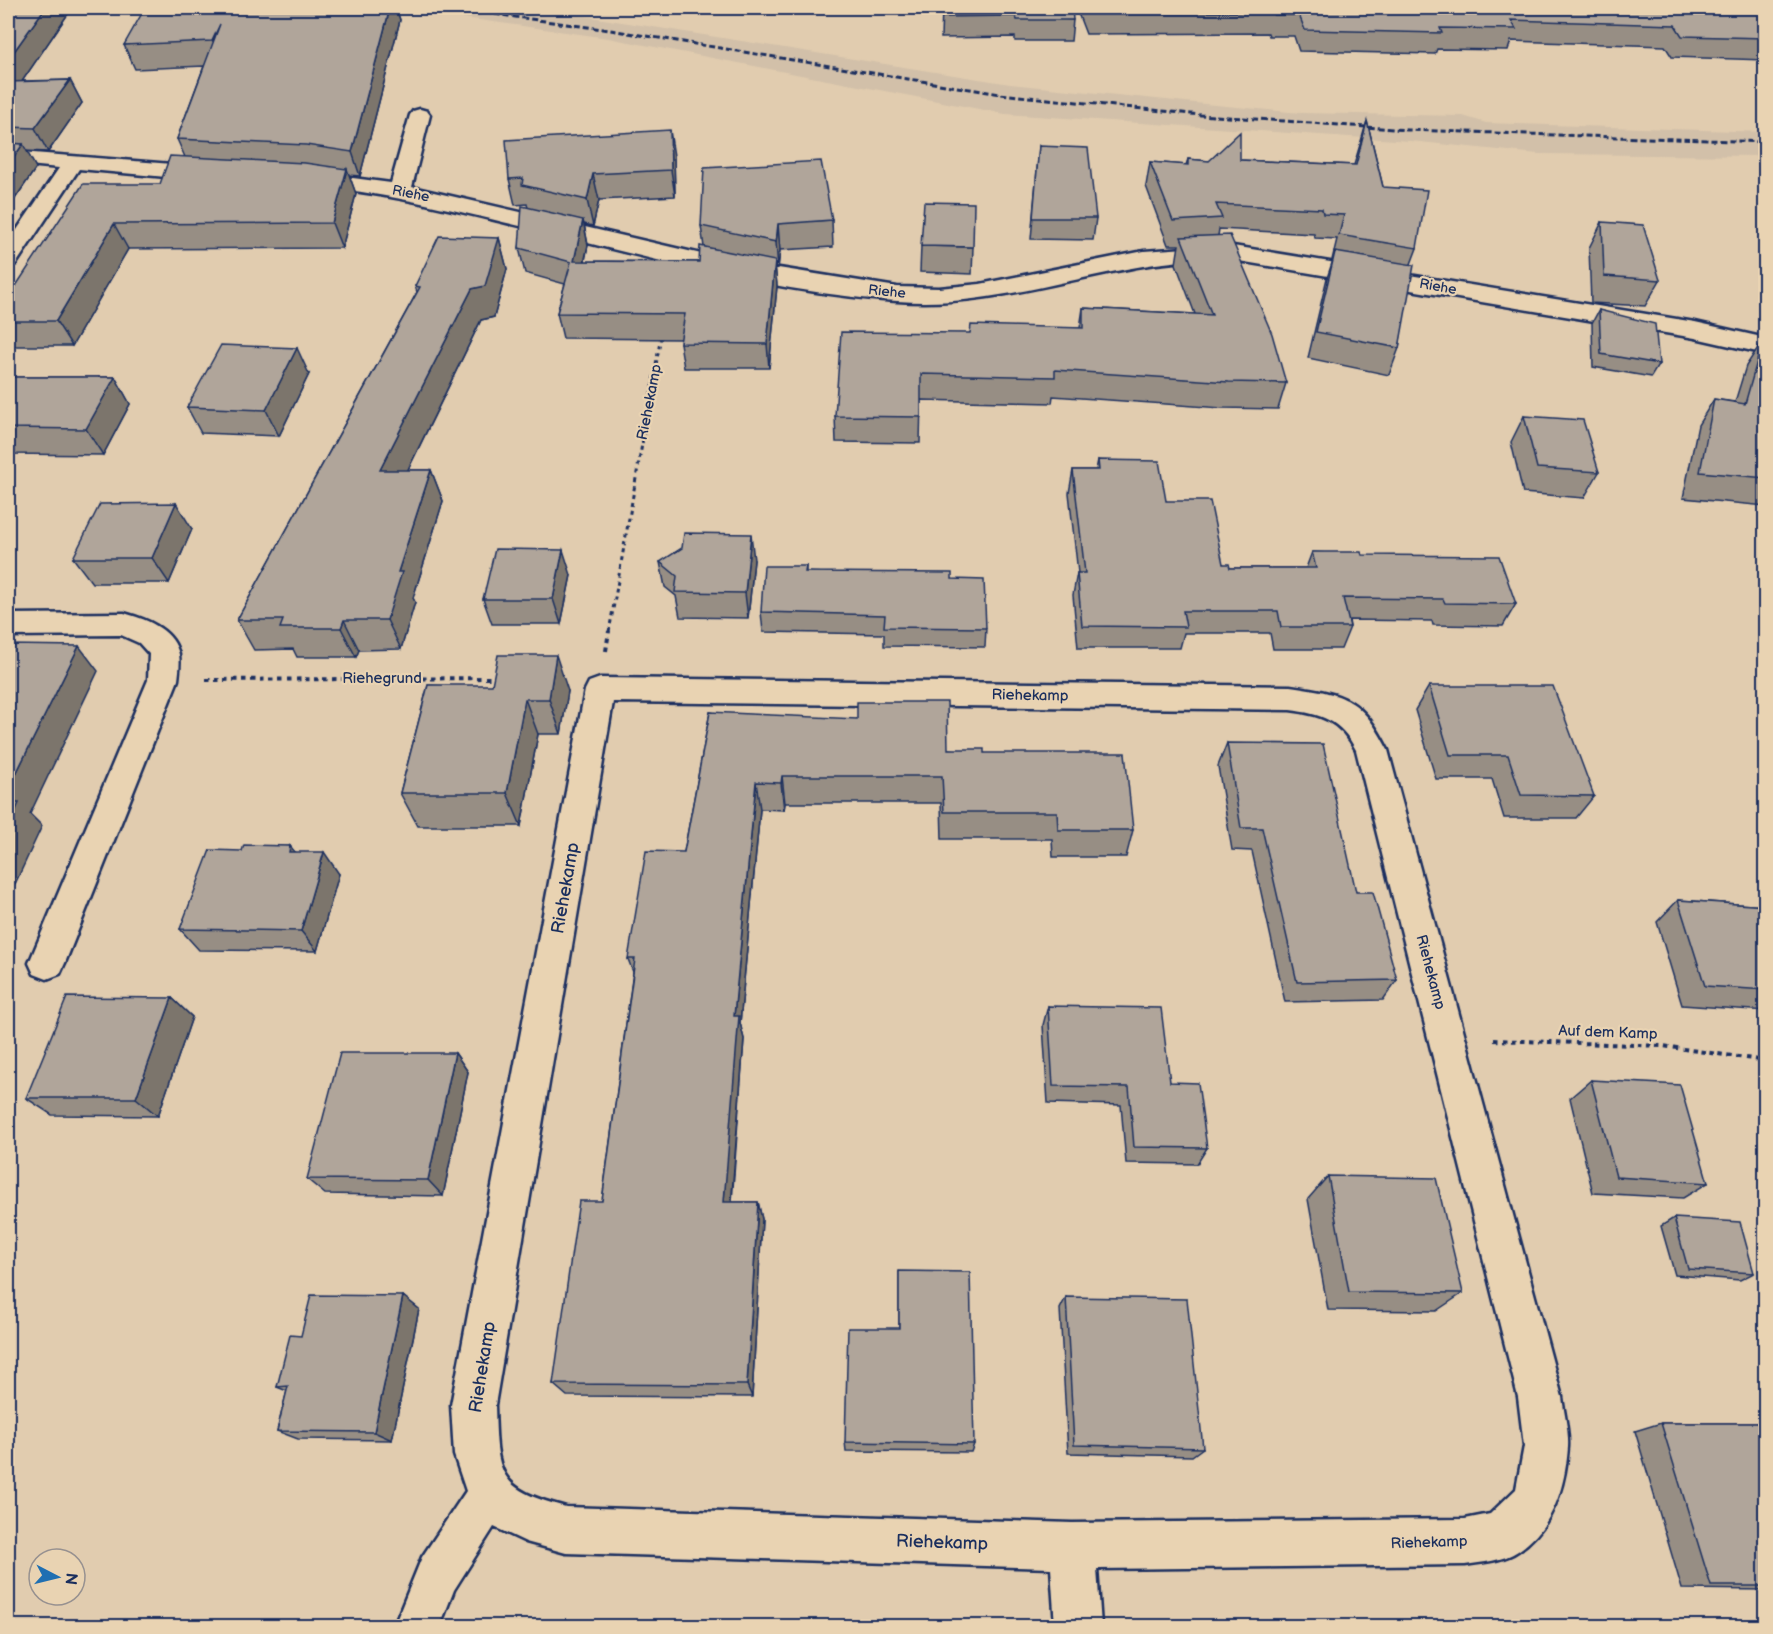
<svg xmlns="http://www.w3.org/2000/svg" width="1773" height="1634" font-family="'Balsamiq Sans',sans-serif">
<rect width="100%" height="100%" fill="#e1ccaf"/>
<filter id="ink" filterUnits="userSpaceOnUse"><feTurbulence type="fractalNoise" baseFrequency=".0167" numOctaves="2"/><feDisplacementMap in="SourceGraphic" scale="12" xChannelSelector="R" yChannelSelector="G"/><feConvolveMatrix kernelMatrix="1 2 1 2 8 2 1 2 1" color-interpolation-filters="sRGB"/></filter>
<g filter="url(#ink)">
<path fill="#d2c0a9" d="M 393,8 L 534,8 L 1010,84 L 1205,104 L 1300,113 L 1463,116 L 1486,123 L 1765,132 L 1765,156 L 1538,154 L 1410,141 L 1005,114 L 608,38 Z"/>
<g fill="none" stroke-linecap="round" stroke-linejoin="round">
<defs>
<path id="minor" d="M 420,109 L 427,111 L 430,115 L 412,187 L 723,259 L 897,287 L 939,288 L 980,284 L 1144,251 L 1227,245 L 1695,322 L 1766,338 L 1766,354 L 1695,338 L 1227,259 C 1199,260 1171,261 1143,266 C 1061,280 981,308 897,301 C 771,292 646,257 524,227 C 452,210 381,191 307,186 L 299,184 L 296,179 L 299,174 L 307,172 L 391,183 L 410,115 L 413,111 Z
M 8,151 L 210,167 L 218,169 L 221,174 L 218,179 L 210,181 L 79,169 L 16,264 L 8,266 L 8,243 L 59,168 L 8,163 Z
M 124,613 C 145,619 171,628 178,651 C 181,659 179,671 178,680 L 65,963 L 60,974 L 47,979 L 34,974 L 29,963 L 148,680 L 149,654 L 139,643 L 121,635 L 8,636 L 8,614 Z
M 600,678 L 1290,686 C 1346,694 1362,699 1388,750 L 1562,1397 C 1564,1413 1569,1431 1568,1447 C 1565,1488 1553,1527 1518,1551 C 1504,1561 1482,1562 1465,1565 L 1097,1569 L 1101,1626 L 1055,1626 L 1051,1568 L 566,1553 L 526,1542 L 494,1527 L 454,1590 L 440,1626 L 394,1626 L 422,1557 L 466,1491 L 454,1455 L 451,1405 L 585,690 L 589,682 ZM 613,702 L 1290,710 C 1321,714 1341,720 1356,750 L 1518,1397 L 1524,1446 L 1516,1489 L 1490,1514 L 1465,1519 L 1072,1523 L 566,1507 C 496,1489 497,1473 495,1405 Z"/>
</defs>
<use href="#minor" stroke="#1b2f5e" stroke-width="5"/>
<path stroke="#1b2f5e" stroke-width="3" stroke-dasharray="4 4" stroke-linecap="butt" d="M 609,632 L 661,336"/>
<path stroke="#1b2f5e" stroke-width="4" stroke-dasharray="4.5 4.5" stroke-linecap="butt" d="M 606,651 L 609,631
M 206,680 L 496,678
M 1494,1040 L 1663,1046 L 1766,1061"/>
<use href="#minor" fill="#e9d3b2" fill-rule="evenodd"/>
<path stroke="#1b2f5e" stroke-width="3" stroke-dasharray="6 3" stroke-linecap="butt" d="M 450,8 L 610,30 L 1000,94 L 1201,115 L 1407,130 L 1766,142"/>
</g>
<path fill="#978e84" stroke="#1b2f5e" stroke-width="1.5" d="M 8,8 L 72,8 L 22,81 L 70,80 L 82,103 L 48,152 L 26,151 L 36,168 L 8,209 Z
M 390,8 L 396,8 L 400,20 L 360,176 L 349,175 L 356,194 L 342,248 L 128,249 L 72,346 L 10,346 L 8,342 L 8,298 L 160,184 L 185,157 L 177,139 L 204,66 L 135,69 L 124,45 Z
M 623,8 L 680,8 L 679,12 L 624,11 Z
M 942,8 L 1073,20 L 1071,41 L 1015,41 L 1015,37 L 941,38 Z
M 1076,8 L 1766,8 L 1766,60 L 1672,57 L 1665,46 L 1511,41 L 1508,50 L 1437,49 L 1435,54 L 1299,51 L 1294,36 L 1269,36 L 1268,33 L 1086,34 Z
M 1367,121 L 1383,187 L 1417,248 L 1411,264 L 1399,348 L 1389,375 L 1308,358 L 1327,278 L 1333,260 L 1332,260 L 1337,239 L 1315,238 L 1314,234 L 1219,229 L 1218,236 L 1286,383 L 1278,409 L 1222,408 L 1053,396 L 1052,403 L 921,400 L 920,443 L 836,442 L 835,416 L 970,333 L 1080,328 L 1083,308 L 1195,314 L 1176,264 L 1179,245 L 1168,245 L 1146,186 L 1150,162 L 1186,165 L 1188,159 L 1209,161 L 1240,160 L 1354,165 Z
M 1039,146 L 1096,218 L 1093,240 L 1031,239 Z
M 674,156 L 675,196 L 599,200 L 593,226 L 584,224 L 588,245 L 585,261 L 699,262 L 704,247 L 701,226 L 832,220 L 833,247 L 780,250 L 778,268 L 775,267 L 777,286 L 769,368 L 684,368 L 680,343 L 681,339 L 563,338 L 557,313 L 565,284 L 525,273 L 519,248 L 528,208 L 527,204 L 515,205 L 509,179 Z
M 1602,222 L 1660,280 L 1645,306 L 1591,303 L 1589,248 Z
M 499,238 L 507,269 L 494,317 L 481,320 L 408,470 L 431,470 L 443,501 L 413,598 L 415,602 L 401,649 L 359,650 L 356,657 L 297,657 L 293,649 L 254,650 L 237,620 L 417,292 L 415,286 Z
M 921,246 L 973,247 L 972,274 L 920,272 Z
M 1599,310 L 1659,364 L 1651,377 L 1593,367 L 1592,323 Z
M 1763,340 L 1766,341 L 1766,506 L 1683,498 L 1698,425 L 1714,399 L 1735,402 L 1746,366 Z
M 309,374 L 279,436 L 201,433 L 187,407 Z
M 8,377 L 115,377 L 130,404 L 103,455 L 8,454 Z
M 1524,416 L 1599,472 L 1584,498 L 1523,493 L 1511,442 Z
M 1098,460 L 1166,501 L 1223,564 L 1230,568 L 1306,568 L 1312,552 L 1362,555 L 1516,604 L 1503,626 L 1433,625 L 1432,621 L 1349,620 L 1350,627 L 1341,649 L 1273,649 L 1270,633 L 1184,633 L 1180,648 L 1078,648 L 1073,595 L 1077,573 L 1078,573 L 1069,493 L 1073,470 L 1096,470 Z
M 192,529 L 169,583 L 92,583 L 73,558 Z
M 754,560 L 748,618 L 680,617 L 676,596 L 665,587 L 660,562 Z
M 806,566 L 806,572 L 952,579 L 986,628 L 985,647 L 884,646 L 884,634 L 763,632 L 761,612 Z
M 571,575 L 561,624 L 492,624 L 483,599 Z
M 428,685 L 568,691 L 561,734 L 538,734 L 521,826 L 418,826 L 400,793 Z
M 1429,686 L 1594,796 L 1576,818 L 1504,818 L 1492,779 L 1436,779 L 1415,710 Z
M 710,712 L 948,749 L 984,753 L 1133,830 L 1126,857 L 1053,857 L 1052,839 L 942,839 L 941,803 L 785,803 L 784,810 L 760,809 L 740,1023 L 744,1039 L 732,1202 L 758,1202 L 762,1219 L 752,1397 L 567,1396 L 553,1384 L 602,1201 L 633,972 L 628,959 L 684,852 Z
M 1227,743 L 1356,892 L 1397,980 L 1383,1000 L 1285,1002 L 1252,851 L 1232,850 L 1218,766 Z
M 290,846 L 295,852 L 339,874 L 317,951 L 199,950 L 180,929 L 242,851 Z
M 1678,900 L 1766,906 L 1766,1011 L 1682,1005 L 1657,922 Z
M 172,998 L 192,1017 L 158,1116 L 52,1115 L 26,1098 Z
M 1048,1006 L 1170,1082 L 1207,1148 L 1197,1164 L 1126,1163 L 1121,1105 L 1048,1103 L 1043,1025 Z
M 455,1053 L 468,1072 L 443,1196 L 325,1194 L 307,1179 Z
M 1591,1080 L 1708,1183 L 1683,1198 L 1593,1193 L 1570,1098 Z
M 1328,1176 L 1463,1293 L 1436,1311 L 1328,1310 L 1308,1199 Z
M 1674,1218 L 1754,1273 L 1740,1280 L 1675,1275 L 1661,1226 Z
M 899,1271 L 974,1444 L 971,1452 L 846,1451 L 845,1442 L 899,1328 Z
M 403,1296 L 419,1309 L 392,1440 L 298,1439 L 277,1431 L 287,1391 L 277,1387 L 301,1336 Z
M 1066,1297 L 1203,1448 L 1192,1456 L 1068,1453 L 1060,1309 Z
M 1661,1423 L 1766,1423 L 1766,1590 L 1682,1589 L 1635,1431 Z"/>
<path fill="#7b746c" stroke="#1b2f5e" stroke-width="1.5" d="M 45,8 L 72,8 L 8,102 L 8,60 Z
M 390,8 L 396,8 L 400,20 L 360,176 L 352,152 Z
M 70,80 L 82,103 L 48,152 L 35,128 Z
M 670,130 L 674,156 L 675,196 L 671,170 Z
M 23,144 L 36,168 L 8,209 L 8,166 Z
M 347,169 L 356,194 L 342,248 L 332,223 Z
M 593,174 L 599,200 L 593,226 L 587,200 Z
M 583,220 L 588,245 L 579,286 L 574,261 Z
M 114,224 L 128,249 L 72,346 L 56,321 Z
M 778,224 L 780,250 L 778,268 L 776,242 Z
M 499,238 L 507,269 L 494,317 L 481,320 L 393,500 L 380,470 L 472,289 Z
M 775,261 L 777,286 L 769,368 L 767,344 Z
M 297,348 L 309,374 L 279,436 L 266,410 Z
M 115,377 L 130,404 L 103,455 L 86,429 Z
M 431,470 L 443,501 L 413,598 L 415,602 L 401,649 L 387,620 L 398,572 Z
M 176,503 L 192,529 L 169,583 L 152,558 Z
M 751,534 L 754,560 L 748,618 L 745,593 Z
M 563,550 L 571,575 L 561,624 L 553,599 Z
M 344,620 L 359,650 L 356,657 L 341,628 Z
M 79,646 L 98,671 L 30,814 L 42,826 L 9,897 L 8,896 L 8,790 Z
M 556,655 L 568,691 L 561,734 L 549,699 Z
M 525,699 L 538,734 L 521,826 L 507,793 Z
M 782,776 L 785,803 L 784,810 L 781,783 Z
M 756,782 L 760,809 L 740,1023 L 744,1039 L 730,1219 L 724,1202 L 734,1016 Z
M 290,846 L 306,868 L 289,852 Z
M 324,852 L 339,874 L 317,951 L 301,931 Z
M 172,998 L 192,1017 L 158,1116 L 136,1098 Z
M 455,1053 L 468,1072 L 443,1196 L 428,1180 Z
M 758,1202 L 762,1219 L 752,1397 L 747,1385 Z
M 403,1296 L 419,1309 L 392,1440 L 374,1432 Z"/>
<path fill="#b0a59a" stroke="#1b2f5e" stroke-width="1.5" d="M 8,8 L 45,8 L 8,60 Z
M 145,8 L 390,8 L 352,152 L 306,145 L 177,139 L 220,24 L 212,41 L 124,45 Z
M 942,8 L 1072,8 L 1073,20 L 1017,20 L 1016,16 L 942,17 Z
M 1087,8 L 1766,8 L 1766,38 L 1682,36 L 1675,25 L 1511,20 L 1516,29 L 1440,28 L 1442,33 L 1305,30 L 1299,15 L 1274,15 L 1273,12 L 1089,13 Z
M 70,80 L 35,128 L 8,127 L 8,82 Z
M 1367,121 L 1383,187 L 1427,190 L 1417,248 L 1339,235 L 1344,215 L 1323,214 L 1322,209 L 1216,204 L 1222,218 L 1173,221 L 1150,162 L 1188,165 L 1188,159 L 1209,161 L 1240,132 L 1240,160 L 1356,165 Z
M 670,130 L 671,170 L 593,174 L 587,200 L 522,185 L 523,178 L 509,179 L 506,140 Z
M 8,143 L 23,144 L 8,166 Z
M 1039,146 L 1088,148 L 1096,218 L 1033,218 Z
M 170,156 L 305,163 L 347,169 L 332,223 L 114,224 L 56,321 L 8,321 L 8,298 L 83,184 L 160,184 Z
M 821,161 L 832,220 L 778,224 L 776,242 L 701,226 L 704,168 Z
M 924,202 L 974,203 L 973,247 L 921,246 Z
M 522,206 L 583,220 L 574,261 L 699,262 L 700,246 L 775,261 L 767,344 L 680,343 L 685,314 L 557,313 L 571,262 L 519,248 Z
M 1602,222 L 1643,225 L 1660,280 L 1604,276 Z
M 1230,235 L 1272,334 L 1286,383 L 1229,382 L 1055,370 L 1055,377 L 921,374 L 921,417 L 835,416 L 841,332 L 970,333 L 971,325 L 1083,328 L 1083,308 L 1212,315 L 1181,237 Z
M 439,236 L 499,238 L 485,286 L 472,289 L 380,470 L 431,470 L 398,572 L 402,572 L 387,620 L 344,620 L 341,628 L 280,628 L 283,620 L 237,620 L 420,287 L 415,286 Z
M 1335,252 L 1414,265 L 1399,348 L 1316,332 Z
M 1599,310 L 1655,324 L 1659,364 L 1601,354 Z
M 1763,340 L 1766,341 L 1766,478 L 1700,472 L 1714,399 L 1745,404 Z
M 221,345 L 297,348 L 266,410 L 187,407 Z
M 8,377 L 115,377 L 86,429 L 8,428 Z
M 1524,416 L 1583,420 L 1599,472 L 1537,468 Z
M 1098,460 L 1159,461 L 1166,501 L 1210,501 L 1223,564 L 1229,564 L 1230,568 L 1316,568 L 1312,552 L 1361,552 L 1362,555 L 1499,556 L 1516,604 L 1445,603 L 1443,599 L 1343,598 L 1350,627 L 1281,627 L 1278,611 L 1183,611 L 1186,627 L 1082,626 L 1077,573 L 1085,573 L 1073,470 L 1099,470 Z
M 176,503 L 152,558 L 73,558 L 100,504 Z
M 684,533 L 751,534 L 745,593 L 675,592 L 677,576 L 660,562 L 682,548 Z
M 495,549 L 563,550 L 553,599 L 483,599 Z
M 764,566 L 806,566 L 805,572 L 952,573 L 952,579 L 984,580 L 986,628 L 884,627 L 885,615 L 761,612 Z
M 8,645 L 79,646 L 8,790 Z
M 498,655 L 556,655 L 549,699 L 525,699 L 507,793 L 400,793 L 428,685 L 492,685 Z
M 1429,686 L 1553,686 L 1594,796 L 1521,795 L 1508,755 L 1450,755 Z
M 857,702 L 947,702 L 948,749 L 984,749 L 984,753 L 1125,753 L 1133,830 L 1058,830 L 1057,812 L 944,812 L 942,776 L 782,776 L 781,783 L 756,782 L 734,1016 L 739,1016 L 724,1202 L 758,1202 L 747,1385 L 553,1384 L 579,1201 L 602,1201 L 635,959 L 628,959 L 646,851 L 684,852 L 710,712 L 857,719 Z
M 1227,743 L 1323,744 L 1356,892 L 1373,892 L 1397,980 L 1297,982 L 1262,828 L 1241,828 Z
M 8,803 L 19,803 L 8,828 Z
M 244,845 L 290,846 L 289,852 L 324,852 L 301,931 L 180,929 L 210,850 L 242,851 Z
M 1678,900 L 1766,906 L 1766,990 L 1705,986 Z
M 67,997 L 172,998 L 136,1098 L 26,1098 Z
M 1048,1006 L 1161,1008 L 1170,1082 L 1198,1083 L 1207,1148 L 1134,1147 L 1129,1087 L 1053,1086 Z
M 340,1053 L 455,1053 L 428,1180 L 307,1179 Z
M 1591,1080 L 1680,1085 L 1708,1183 L 1616,1177 Z
M 1328,1176 L 1436,1178 L 1463,1293 L 1349,1292 Z
M 1674,1218 L 1740,1222 L 1754,1273 L 1688,1269 Z
M 899,1271 L 970,1272 L 974,1444 L 845,1442 L 848,1328 L 899,1328 Z
M 311,1295 L 403,1296 L 374,1432 L 277,1431 L 288,1386 L 277,1387 L 290,1335 L 301,1336 Z
M 1066,1297 L 1187,1299 L 1203,1448 L 1074,1445 Z
M 1661,1423 L 1766,1423 L 1766,1586 L 1711,1586 Z"/>
</g>
<g text-anchor="middle" stroke-width="4.5" stroke-linejoin="round" paint-order="stroke">
<g font-size="14" fill="#1b2f5e" stroke="#e9d3b2">
<text transform="translate(411 193) rotate(11)" y="5">Riehe</text>
<text transform="translate(1438 286) rotate(10)" y="5">Riehe</text>
<text transform="translate(887 291) rotate(6)" y="5">Riehe</text>
</g>
<g font-size="15" fill="#1b2f5e" stroke="#e9d3b2">
<text transform="translate(649 402) rotate(-79)" y="5">Riehekamp</text>
<text x="382" y="683">Riehegrund</text>
<text transform="translate(1030 695) rotate(1)" y="5">Riehekamp</text>
<text transform="translate(1431 972) rotate(75)" y="5">Riehekamp</text>
<text transform="translate(1608 1032) rotate(2)" y="5">Auf dem Kamp</text>
<text transform="translate(1429 1542) rotate(-2)" y="5">Riehekamp</text>
</g>
<g font-size="18" fill="#1b2f5e" stroke="#e9d3b2">
<text transform="translate(565 888) rotate(-80)" y="6">Riehekamp</text>
<text transform="translate(482 1367) rotate(-81)" y="6">Riehekamp</text>
<text transform="translate(942 1542) rotate(2)" y="6">Riehekamp</text>
</g>
</g>
<rect width="1773" height="1634" fill="none" stroke="#e9d3b2" stroke-width="30"/>
<rect x="15" y="15" width="1743" height="1604" fill="none" stroke="#1b2f5e" stroke-width="2" filter="url(#ink)"/>
<g transform="translate(57 1577) rotate(97)"><circle r="28" fill="#e9d3b2" stroke="#979190" stroke-width="1.5"/>
<path d="M0-4.5L10 22L0 15L-10 22Z" fill="#1f6fb2"/>
<text y="-9" font-size="16" font-weight="bold" text-anchor="middle" fill="#1b2f5e">N</text>
</g>
</svg>
